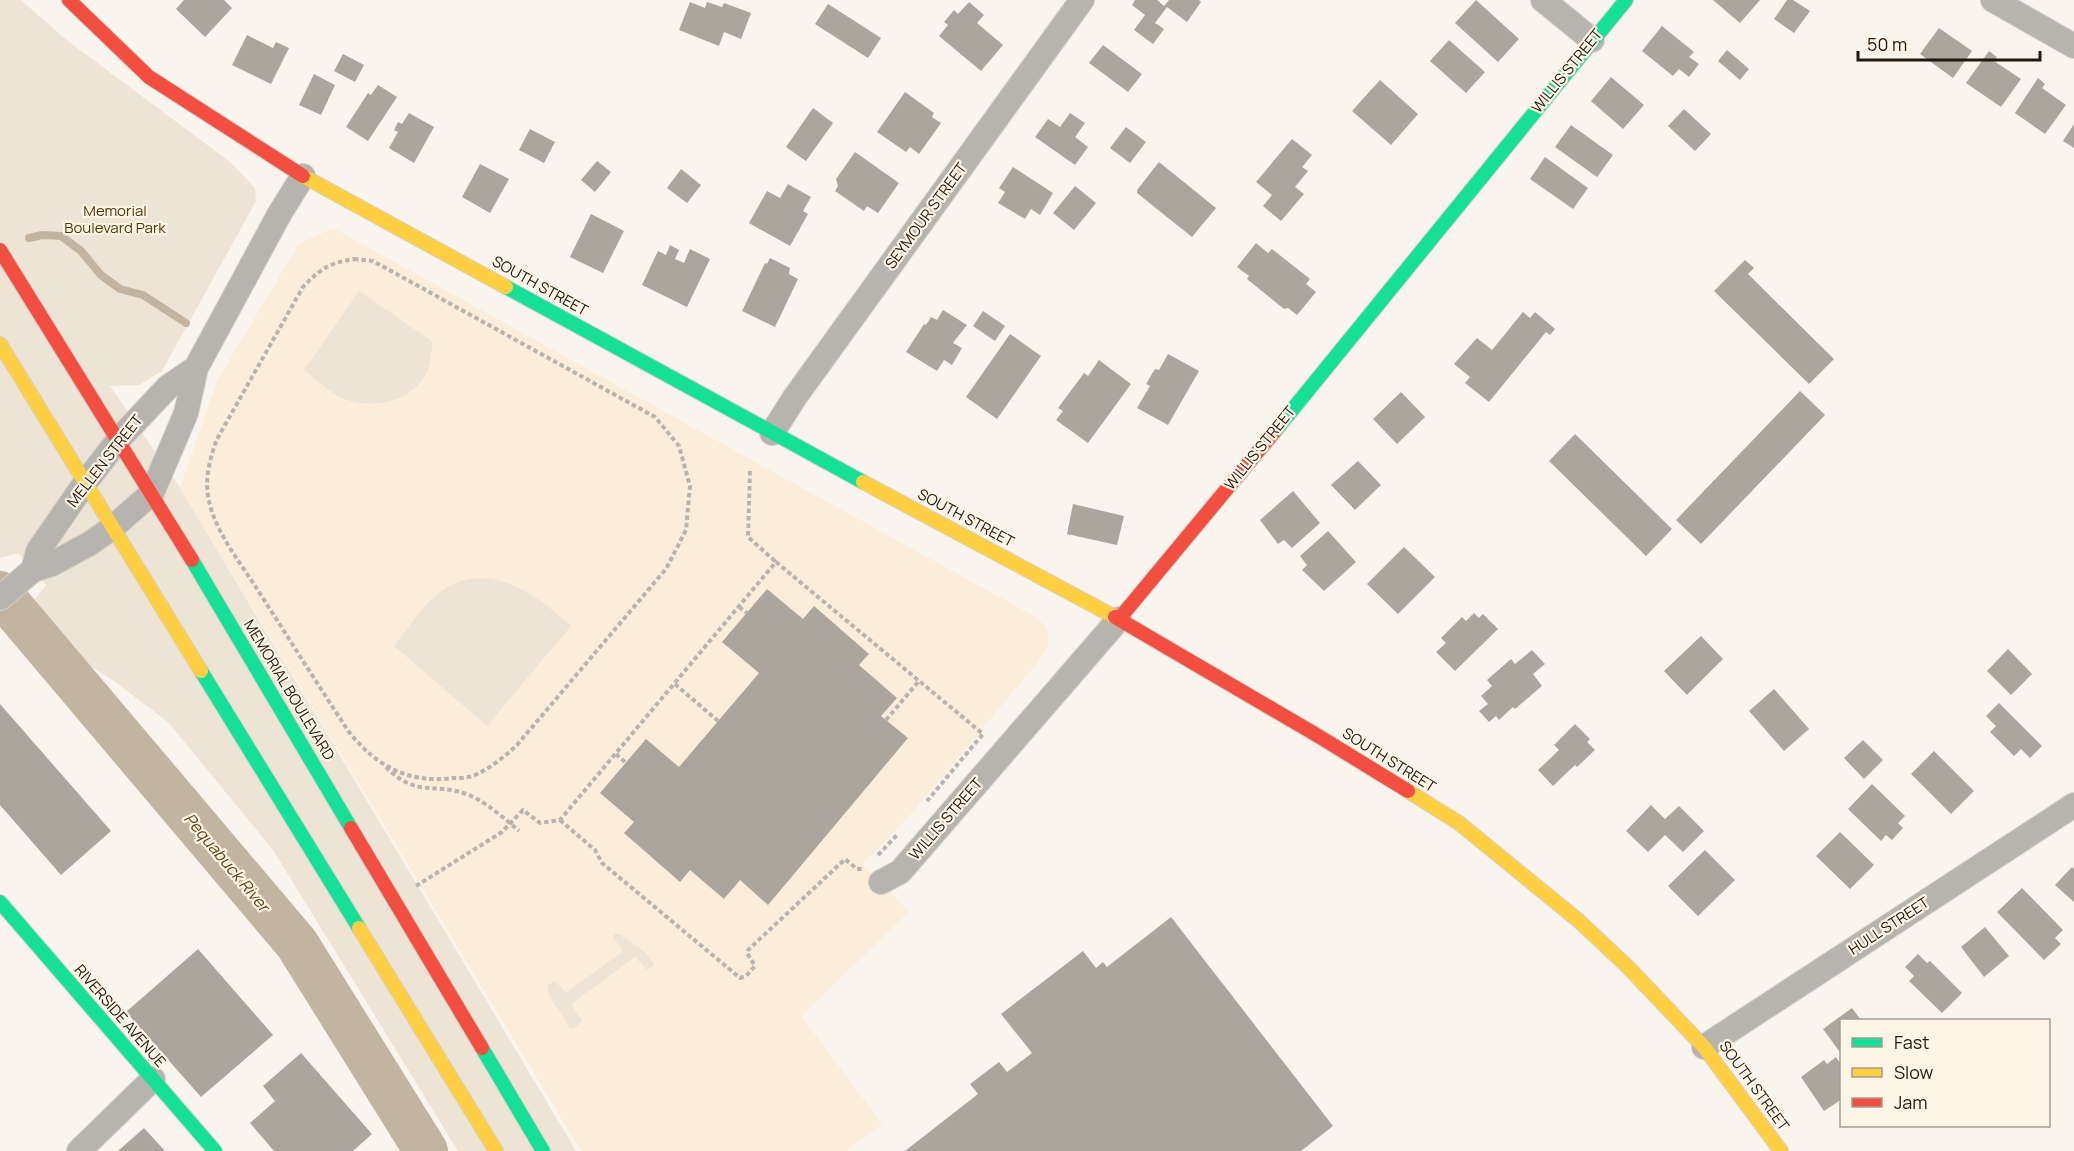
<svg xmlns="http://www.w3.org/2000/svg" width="2074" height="1151" font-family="Manrope,sans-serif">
<rect width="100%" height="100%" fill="#f9f4ed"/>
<path fill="#fbedd9" d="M 333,228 L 1037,618 L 1045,626 L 1048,633 L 1048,645 L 1045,652 L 1037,663 L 911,814 L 863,864 L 909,912 L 801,1016 L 882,1124 L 846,1151 L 581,1151 L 180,488 L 217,381 L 299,244 Z"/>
<path fill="#eee4d5" d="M 0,0 L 21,0 L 64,38 L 230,162 L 255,188 L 256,201 L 162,371 L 139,385 L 110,386 L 180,488 L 576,1151 L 458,1151 L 273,850 L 169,723 L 114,681 L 68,652 L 30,606 L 46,585 L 18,553 L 0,558 Z
M 359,291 L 433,342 C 431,352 431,365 426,374 C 412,401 375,409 347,400 C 332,395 317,380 304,370 Z
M 489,578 C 526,586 543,602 571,626 L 487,726 L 394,646 C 413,622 433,587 465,580 C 473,578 481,578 489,578 Z
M 615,934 L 619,934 C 630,941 650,952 654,965 L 647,970 L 635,957 L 571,1004 L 582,1020 L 575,1028 L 570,1028 L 550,997 L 547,989 L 549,984 L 555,981 L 566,993 L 623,951 L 613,937 Z"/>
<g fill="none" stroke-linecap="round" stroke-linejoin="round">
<path stroke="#c2b4a1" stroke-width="8" d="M 29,238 L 42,235 L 61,236 L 81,251 L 101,275 L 120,289 L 143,295 L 186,323"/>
<path stroke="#c2b4a1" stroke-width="44" d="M 0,593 L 297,944 L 426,1151"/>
</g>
<path fill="#aba59d" d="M 184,0 L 224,0 L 232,8 L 205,37 L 176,9 Z
M 1135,0 L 1157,0 L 1164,6 L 1169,0 L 1199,0 L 1201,2 L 1187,22 L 1167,7 L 1155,23 L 1164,29 L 1153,44 L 1134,30 L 1145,15 L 1132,5 Z
M 1476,0 L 1519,39 L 1498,62 L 1455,23 Z
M 1713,0 L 1760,0 L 1740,23 Z
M 1787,0 L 1793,0 L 1810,11 L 1794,33 L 1774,19 Z
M 690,2 L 705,8 L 707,2 L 722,7 L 724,3 L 751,13 L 741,39 L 724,32 L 719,46 L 679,30 Z
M 969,2 L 984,15 L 977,23 L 1003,45 L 981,71 L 939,36 L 948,25 L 944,22 L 954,10 L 958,14 Z
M 828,4 L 881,38 L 868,58 L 815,24 Z
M 1662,26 L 1694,52 L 1689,57 L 1699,64 L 1689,77 L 1679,69 L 1673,76 L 1642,51 Z
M 1939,28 L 1972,51 L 1953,78 L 1920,54 Z
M 247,35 L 273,48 L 276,42 L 289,48 L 271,84 L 232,65 Z
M 1449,40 L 1485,72 L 1466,93 L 1430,61 Z
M 1103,45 L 1142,74 L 1128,92 L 1089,63 Z
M 1727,50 L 1749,69 L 1740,80 L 1718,61 Z
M 1989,51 L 1997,57 L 1994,61 L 2021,79 L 2001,107 L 1966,83 Z
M 343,54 L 364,65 L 355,82 L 334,71 Z
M 314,74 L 335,85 L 321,115 L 299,105 Z
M 1611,77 L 1644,105 L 1623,129 L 1591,101 Z
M 2038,78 L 2045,84 L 2042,88 L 2066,105 L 2045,134 L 2015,113 Z
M 1380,80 L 1418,114 L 1391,145 L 1352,111 Z
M 378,85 L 397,97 L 368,141 L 346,127 L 368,93 L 371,95 Z
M 905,92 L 934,113 L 932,117 L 941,123 L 919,154 L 910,147 L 906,152 L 877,132 Z
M 813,108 L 833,123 L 806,161 L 786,147 Z
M 1684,109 L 1711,134 L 1695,151 L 1668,126 Z
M 409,113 L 434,127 L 414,163 L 389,148 L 398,132 L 394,130 L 398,122 L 402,124 Z
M 1070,113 L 1085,123 L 1075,137 L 1088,147 L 1075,165 L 1035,137 L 1048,119 L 1060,127 Z
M 2074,124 L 2074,148 L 2063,141 Z
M 1571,125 L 1613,155 L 1597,177 L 1555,147 Z
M 1126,127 L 1146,142 L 1130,163 L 1110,148 Z
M 530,129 L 555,142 L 544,163 L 519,150 Z
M 1292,139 L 1312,155 L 1302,167 L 1308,171 L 1295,187 L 1304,194 L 1281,221 L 1263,206 L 1272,195 L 1256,182 Z
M 855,152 L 899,183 L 878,213 L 867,206 L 864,211 L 835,191 L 838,186 L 836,179 Z
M 1545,157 L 1588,188 L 1573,209 L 1530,179 Z
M 597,161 L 611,172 L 595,192 L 581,180 Z
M 1159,162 L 1216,208 L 1192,237 L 1137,193 L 1137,190 Z
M 480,164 L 509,179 L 490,213 L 462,197 Z
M 1013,167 L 1053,193 L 1040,215 L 1031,209 L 1025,219 L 998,203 L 1005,192 L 999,188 Z
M 681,169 L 701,185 L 687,203 L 667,188 Z
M 788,184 L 811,197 L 803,211 L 808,214 L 790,246 L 749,223 L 767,191 L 780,198 Z
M 1075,186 L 1096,203 L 1074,230 L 1053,213 Z
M 591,214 L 624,231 L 603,273 L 570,257 Z
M 1256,243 L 1268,253 L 1272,249 L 1310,279 L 1306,284 L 1316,292 L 1297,315 L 1288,308 L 1284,309 L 1247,279 L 1249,276 L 1237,267 Z
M 670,245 L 679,250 L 675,259 L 684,263 L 690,249 L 710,259 L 687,307 L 642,285 L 658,251 L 666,255 Z
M 770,258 L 790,268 L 789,274 L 798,279 L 775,327 L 742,311 L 765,263 L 767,264 Z
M 1745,260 L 1754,268 L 1748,274 L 1834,359 L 1809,384 L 1714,291 Z
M 943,310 L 967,325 L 953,343 L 962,348 L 952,365 L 944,360 L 937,371 L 906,352 L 924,324 L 926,325 L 931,317 L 937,320 Z
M 983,311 L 1005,326 L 995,341 L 973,326 Z
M 1523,312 L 1530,318 L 1535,312 L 1555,329 L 1550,335 L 1546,332 L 1489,402 L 1465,383 L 1470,377 L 1454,364 L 1477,338 L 1492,350 Z
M 1010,334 L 1041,356 L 997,419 L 966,397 Z
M 1168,354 L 1199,371 L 1168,425 L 1137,408 L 1150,386 L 1146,384 L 1155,369 L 1159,370 Z
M 1099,360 L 1131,384 L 1088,443 L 1056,420 L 1063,411 L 1058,408 L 1084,373 L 1088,376 Z
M 1800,391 L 1825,415 L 1701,544 L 1676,520 Z
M 1401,392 L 1425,417 L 1397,444 L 1373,419 Z
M 1575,434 L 1672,529 L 1646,556 L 1549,461 Z
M 1358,461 L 1381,485 L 1355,510 L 1331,485 Z
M 1293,491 L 1320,523 L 1292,548 L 1284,540 L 1278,544 L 1260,520 Z
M 1073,504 L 1124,516 L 1117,545 L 1067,534 Z
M 1328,531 L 1356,562 L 1324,591 L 1302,570 L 1307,565 L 1300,556 Z
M 1404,547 L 1435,577 L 1398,614 L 1367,584 Z
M 767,589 L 803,619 L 814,606 L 869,654 L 859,665 L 897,698 L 881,716 L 908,738 L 768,905 L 740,880 L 724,899 L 690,870 L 680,882 L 624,833 L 634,822 L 600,793 L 646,739 L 679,767 L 759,673 L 722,642 Z
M 1474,613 L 1479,618 L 1483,614 L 1498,629 L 1455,671 L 1436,652 L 1446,643 L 1441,638 L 1462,617 L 1466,621 Z
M 1701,636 L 1723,659 L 1687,695 L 1664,671 Z
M 2008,649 L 2032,674 L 2011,695 L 1987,671 Z
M 1532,650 L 1545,664 L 1533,674 L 1542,686 L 1515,709 L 1513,707 L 1499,720 L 1496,716 L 1489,722 L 1479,711 L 1488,704 L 1481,696 L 1492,686 L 1487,680 L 1511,659 L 1515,664 Z
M 1774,689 L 1809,729 L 1784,751 L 1749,711 Z
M 1999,703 L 2042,746 L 2030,758 L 2021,749 L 2014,756 L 1990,732 L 1996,726 L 1986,716 Z
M 0,704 L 111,831 L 61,875 L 0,805 Z
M 1575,724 L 1590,739 L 1587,742 L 1595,750 L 1577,767 L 1575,765 L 1553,786 L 1538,770 L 1559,750 L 1554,745 Z
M 1863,740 L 1883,760 L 1864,779 L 1844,758 Z
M 1934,751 L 1974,791 L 1951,814 L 1911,774 Z
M 1872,784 L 1905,816 L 1898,823 L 1903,828 L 1892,840 L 1886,835 L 1881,841 L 1848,809 Z
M 1651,805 L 1665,819 L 1679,806 L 1704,831 L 1683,852 L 1665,835 L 1648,852 L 1626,831 Z
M 1840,832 L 1874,865 L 1850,889 L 1816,856 Z
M 1705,850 L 1735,880 L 1698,916 L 1668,886 Z
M 2072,867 L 2074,869 L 2074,902 L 2055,885 Z
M 2022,888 L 2063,930 L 2055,938 L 2061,944 L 2044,960 L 1997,912 Z
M 1171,917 L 1333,1126 L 1301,1151 L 905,1151 L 978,1094 L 970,1084 L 999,1062 L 1007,1072 L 1032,1053 L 1001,1014 L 1083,951 L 1096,968 L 1103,962 L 1107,967 Z
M 1985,927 L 2009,956 L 1984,977 L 1961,947 Z
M 198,949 L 273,1035 L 201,1097 L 126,1012 Z
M 1918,954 L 1927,963 L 1930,961 L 1962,993 L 1942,1013 L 1909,981 L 1914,976 L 1905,967 Z
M 1852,1008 L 1861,1020 L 1842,1020 L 1842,1055 L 1823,1029 Z
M 301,1053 L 372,1134 L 353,1151 L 274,1151 L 250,1123 L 275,1101 L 263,1086 Z
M 1836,1057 L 1842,1066 L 1842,1099 L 1824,1111 L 1801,1077 L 1824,1060 L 1827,1064 Z
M 144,1128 L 165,1151 L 118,1151 Z"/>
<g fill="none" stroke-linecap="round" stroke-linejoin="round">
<defs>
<path id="street" d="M 1543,0 L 1592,40
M 1993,0 L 2074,46
M 772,433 L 795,397 L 1082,0
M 33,570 L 38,551 L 85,483 L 119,439 L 168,387 L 196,368
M 0,598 L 33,570 L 52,564 L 89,544 L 112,528 L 152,493 L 186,413 L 196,368 L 280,213 L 303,176
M 881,882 L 900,872 L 1119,619
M 1704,1047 L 2074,805
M 79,1151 L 153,1079"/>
<path id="fast" d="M 506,287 L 863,482
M 1275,431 L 1626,0
M 192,560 L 351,828
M 201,671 L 359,928
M 0,902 L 215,1151
M 482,1048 L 543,1151"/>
<path id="slow" d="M 303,176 L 506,287
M 0,344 L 201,671
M 863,482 L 1115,617
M 1408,791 L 1459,823 L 1579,921 L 1628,967 L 1704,1047 L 1781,1151
M 359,928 L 496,1151"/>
<path id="jam" d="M 69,0 L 149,77 L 303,176
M 0,250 L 192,560
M 1115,617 L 1320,737 L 1408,791
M 1119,619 L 1275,431
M 351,828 L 482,1048"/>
</defs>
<use href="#street" stroke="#d5d1ca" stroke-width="26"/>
<use href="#fast" stroke="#d5d1ca" stroke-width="16"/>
<use href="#slow" stroke="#d5d1ca" stroke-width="16"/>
<use href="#jam" stroke="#d5d1ca" stroke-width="16"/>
<path stroke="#b8b3ae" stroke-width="4" stroke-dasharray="4.5 3" stroke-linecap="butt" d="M 354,259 L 373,261 L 655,417 L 679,446 L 690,486 L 686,530 L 666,569 L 517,745 C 504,757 489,770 472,776 C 466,778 459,778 453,778 C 409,784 376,766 349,732 C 318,685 288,637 257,589 C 240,562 216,533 209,501 C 204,480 210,458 217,439 L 303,287 C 320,269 329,263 354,259 Z
M 750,471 L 748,537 L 776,562
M 739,607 L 747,613
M 675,684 L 718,721
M 886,720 L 919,681
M 616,754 L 626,763
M 386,767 C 418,799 433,781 469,795 C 487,803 504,818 519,831
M 560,820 L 595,850 L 602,863 L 740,978 L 746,976 L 755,966 L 747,953 L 748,950 L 842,862 L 845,859 L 857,869 L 862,869
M 878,855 L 898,834
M 416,886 L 502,832 L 523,810 L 540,823 L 560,820 L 776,562 L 983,734 L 927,801"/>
<use href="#street" stroke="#b7b3af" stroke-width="24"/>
<use href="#fast" stroke="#16e098" stroke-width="14"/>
<use href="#slow" stroke="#ffcf43" stroke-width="14"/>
<use href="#jam" stroke="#f24e42" stroke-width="14"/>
</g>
<g text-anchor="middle" stroke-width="4.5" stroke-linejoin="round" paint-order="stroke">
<g font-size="15" fill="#20180c" stroke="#fef5e8">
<text transform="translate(1567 71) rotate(-51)" y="5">WILLIS STREET</text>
<text transform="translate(926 216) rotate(-54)" y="5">SEYMOUR STREET</text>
<text transform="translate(540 286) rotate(29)" y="5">SOUTH STREET</text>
<text transform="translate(1260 448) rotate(-51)" y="5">WILLIS STREET</text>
<text transform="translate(105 461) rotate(-52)" y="5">MELLEN STREET</text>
<text transform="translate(966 518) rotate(28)" y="5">SOUTH STREET</text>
<text transform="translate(289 690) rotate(59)" y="5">MEMORIAL BOULEVARD</text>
<text transform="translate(1389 760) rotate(32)" y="5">SOUTH STREET</text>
<text transform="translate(946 819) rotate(-49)" y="5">WILLIS STREET</text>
<text transform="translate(1889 926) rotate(-33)" y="5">HULL STREET</text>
<text transform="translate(120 1016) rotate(49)" y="5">RIVERSIDE AVENUE</text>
<text transform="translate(1754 1086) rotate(54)" y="5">SOUTH STREET</text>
</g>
<g font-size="15" fill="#523705" stroke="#fef5e8">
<text x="115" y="216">Memorial<tspan x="115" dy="17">Boulevard Park</tspan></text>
</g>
<g font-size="16" font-style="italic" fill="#5d4213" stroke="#fef5e8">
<text transform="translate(227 862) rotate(50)" y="6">Pequabuck River</text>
</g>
</g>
<rect x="1840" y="1019" width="210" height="108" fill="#fef5e8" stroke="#a59d90" stroke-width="1.5"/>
<rect x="1852" y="1038" width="30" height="9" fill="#16e098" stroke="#a59d90" stroke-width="1.5"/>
<text x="1894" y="1049" font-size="18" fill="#20180c">Fast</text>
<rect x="1852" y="1068" width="30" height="9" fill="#ffcf43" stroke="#a59d90" stroke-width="1.5"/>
<text x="1894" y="1079" font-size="18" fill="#20180c">Slow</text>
<rect x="1852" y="1098" width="30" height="9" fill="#f24e42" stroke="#a59d90" stroke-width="1.5"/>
<text x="1894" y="1109" font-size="18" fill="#20180c">Jam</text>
<path d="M1858 51v9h182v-9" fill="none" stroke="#20180c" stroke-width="3"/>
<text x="1867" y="51" font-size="18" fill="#20180c" stroke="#fef5e8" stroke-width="4.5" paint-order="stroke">50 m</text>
</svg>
